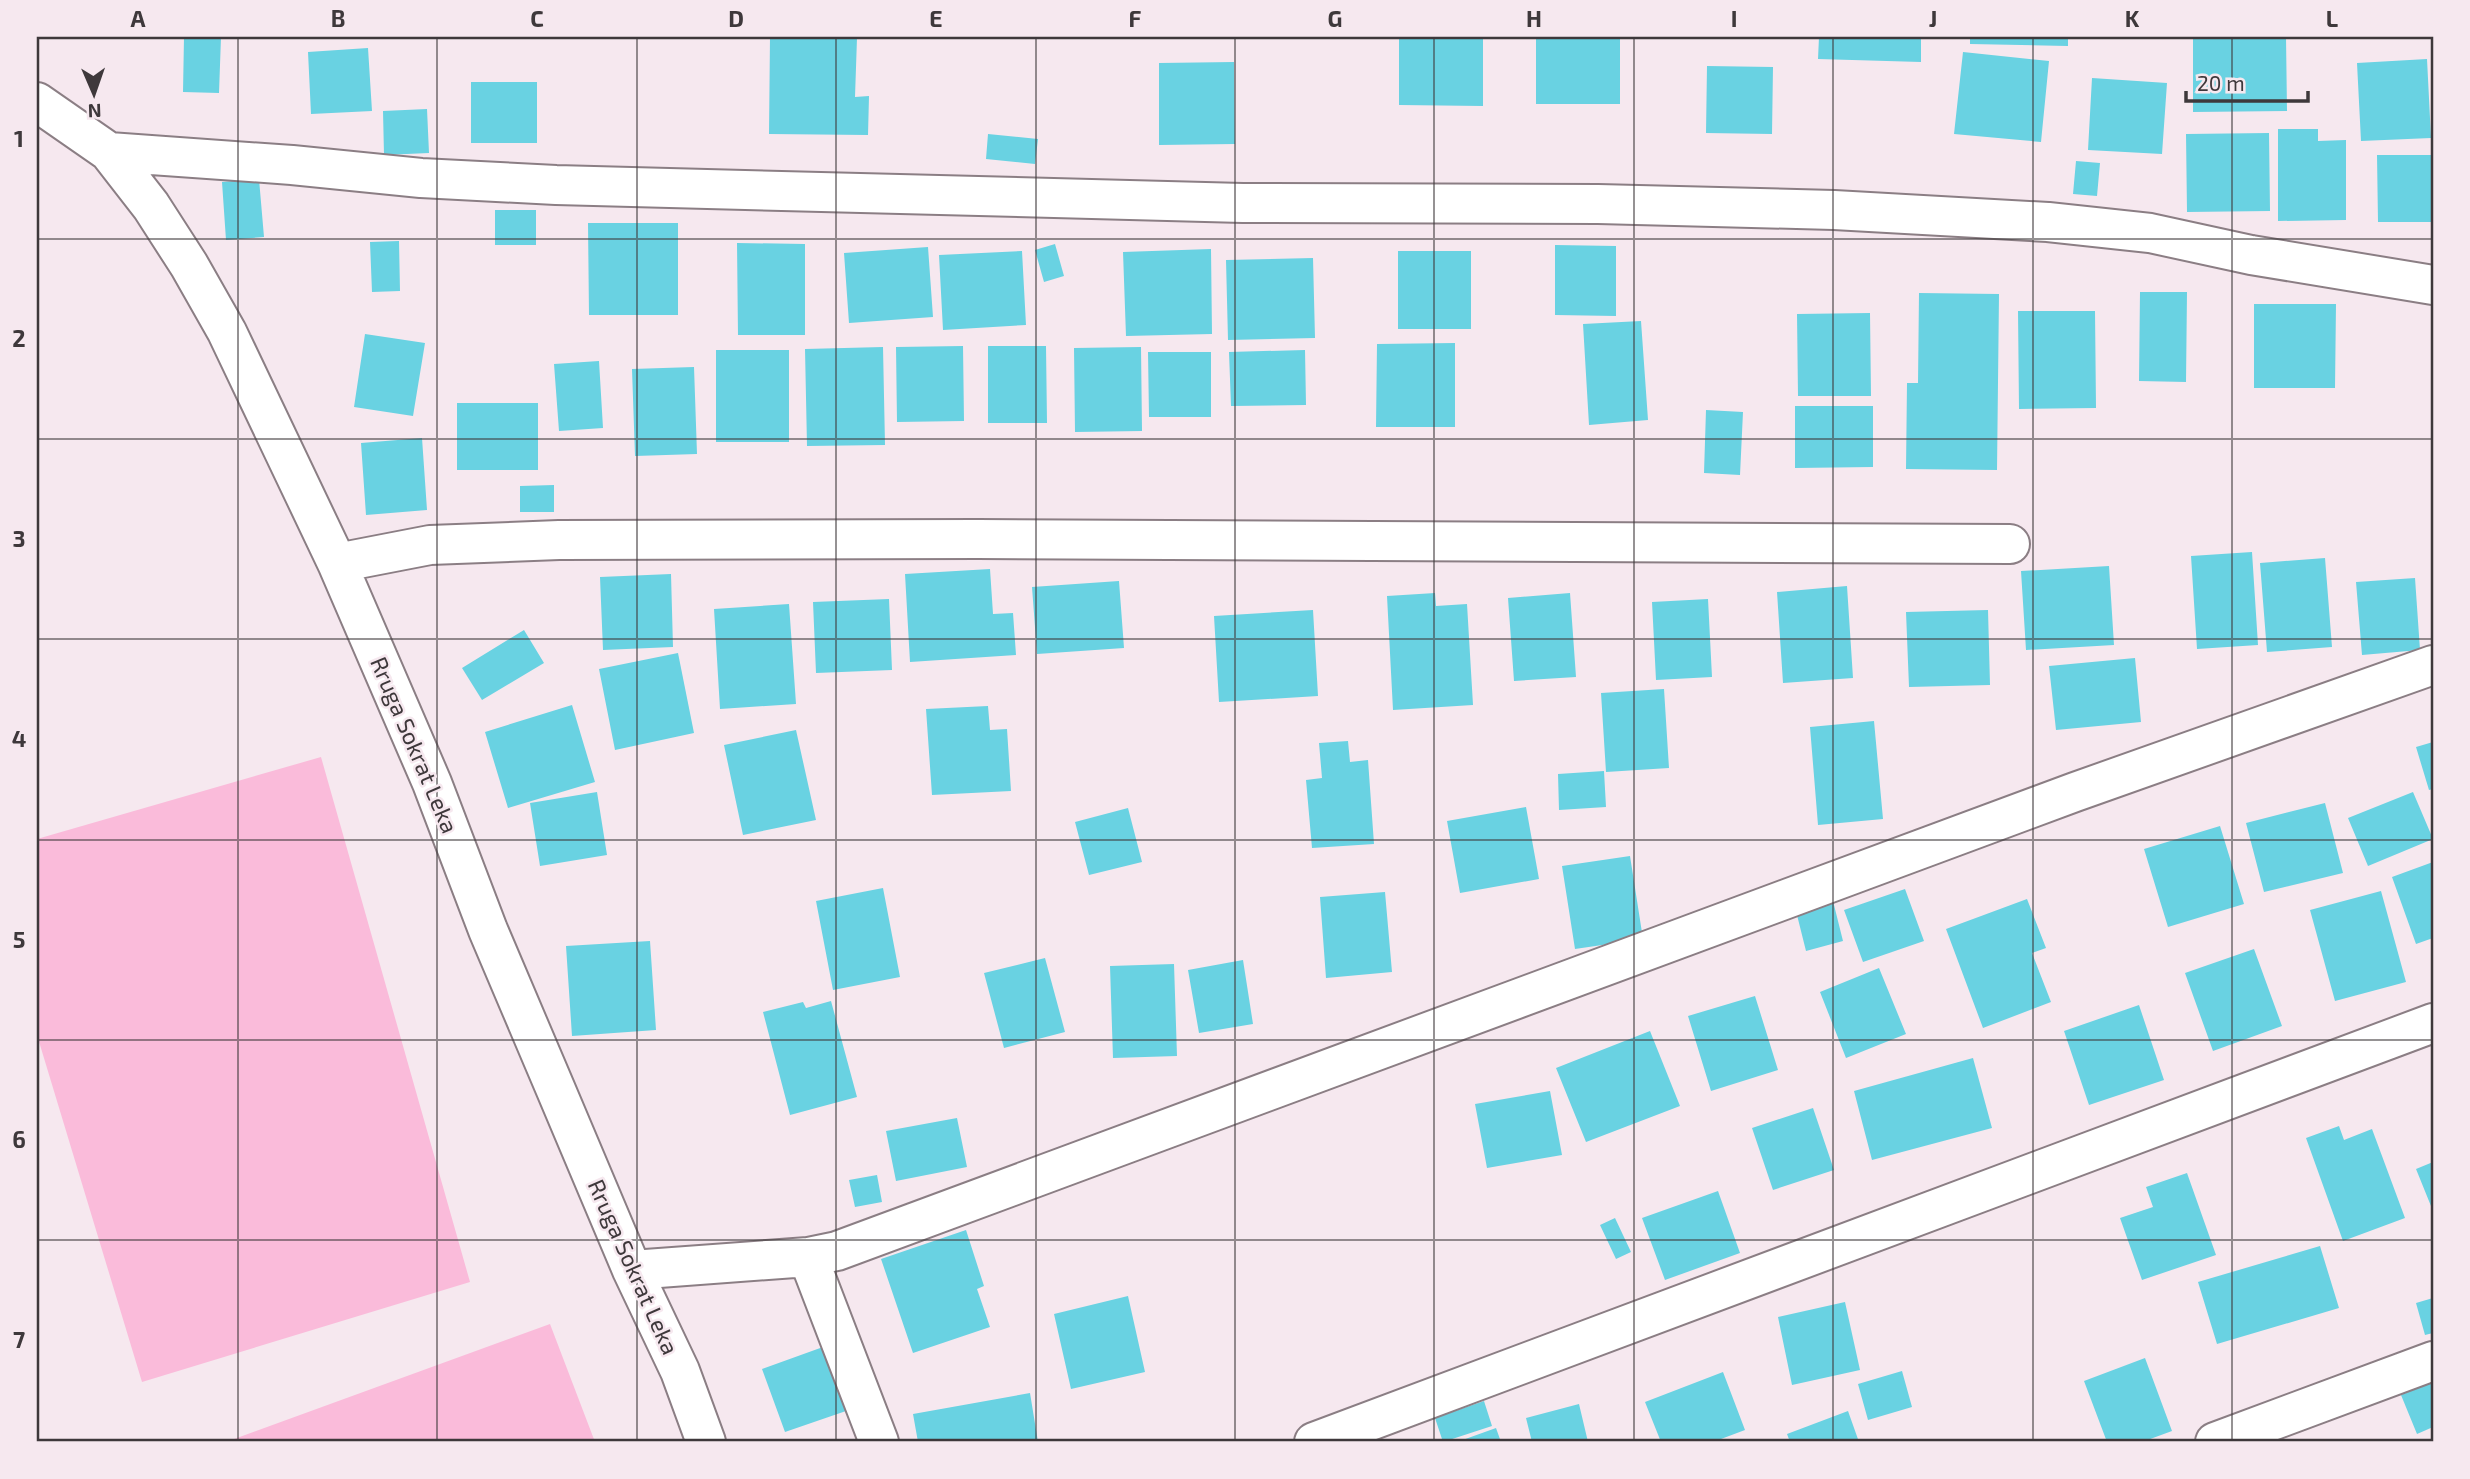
<svg xmlns="http://www.w3.org/2000/svg" width="2470" height="1479" font-family="'Exo 2',sans-serif">
<rect width="100%" height="100%" fill="#f6e8ef"/>
<path fill="#fabbda" d="M 321,757 L 470,1282 L 142,1382 L 37,1035 L 37,839 Z
M 550,1324 L 595,1442 L 226,1442 Z"/>
<path fill="#69d2e2" d="M 184,37 L 221,37 L 219,93 L 183,92 Z
M 770,37 L 857,38 L 855,97 L 869,96 L 868,135 L 769,134 Z
M 1399,37 L 1483,37 L 1483,106 L 1399,105 Z
M 1536,37 L 1620,37 L 1620,104 L 1536,104 Z
M 1819,37 L 1921,37 L 1921,62 L 1818,59 Z
M 1970,37 L 2068,37 L 2068,46 L 1970,44 Z
M 2193,37 L 2286,37 L 2287,111 L 2193,112 Z
M 368,48 L 372,111 L 311,114 L 308,52 Z
M 1963,52 L 2049,61 L 2041,142 L 1954,134 Z
M 2427,59 L 2431,138 L 2361,141 L 2357,63 Z
M 1234,62 L 1235,144 L 1159,145 L 1159,63 Z
M 1707,66 L 1773,67 L 1772,134 L 1706,133 Z
M 2092,78 L 2167,83 L 2162,154 L 2088,150 Z
M 471,82 L 537,82 L 537,143 L 471,143 Z
M 427,109 L 429,153 L 384,155 L 383,111 Z
M 2278,129 L 2318,129 L 2318,141 L 2346,140 L 2346,220 L 2278,221 Z
M 2269,133 L 2270,211 L 2187,212 L 2186,134 Z
M 988,134 L 1038,139 L 1035,164 L 986,159 Z
M 2377,155 L 2433,155 L 2433,222 L 2378,222 Z
M 2076,161 L 2100,163 L 2097,196 L 2073,194 Z
M 259,179 L 264,237 L 226,240 L 222,182 Z
M 495,210 L 536,210 L 536,245 L 495,245 Z
M 588,223 L 678,223 L 678,315 L 589,315 Z
M 399,241 L 400,291 L 372,292 L 370,242 Z
M 737,243 L 805,244 L 805,335 L 738,335 Z
M 1055,244 L 1064,276 L 1044,282 L 1035,250 Z
M 1555,245 L 1616,246 L 1616,316 L 1555,315 Z
M 928,247 L 933,317 L 849,323 L 844,253 Z
M 1211,249 L 1212,334 L 1126,336 L 1123,252 Z
M 1022,251 L 1026,325 L 943,330 L 939,255 Z
M 1398,251 L 1471,251 L 1471,329 L 1398,329 Z
M 1313,258 L 1315,338 L 1228,340 L 1226,260 Z
M 2140,292 L 2187,292 L 2186,382 L 2139,381 Z
M 1919,293 L 1999,294 L 1997,470 L 1906,469 L 1907,383 L 1918,383 Z
M 2254,304 L 2336,304 L 2335,388 L 2254,388 Z
M 2018,311 L 2095,311 L 2096,408 L 2019,409 Z
M 1870,313 L 1871,396 L 1798,396 L 1797,314 Z
M 1641,321 L 1648,420 L 1589,425 L 1583,324 Z
M 365,334 L 425,343 L 413,416 L 354,407 Z
M 1455,343 L 1455,427 L 1376,427 L 1377,344 Z
M 963,346 L 964,421 L 897,422 L 896,347 Z
M 988,346 L 1046,346 L 1047,423 L 988,423 Z
M 883,347 L 885,445 L 807,446 L 805,349 Z
M 1141,347 L 1142,431 L 1075,432 L 1074,348 Z
M 716,350 L 789,350 L 789,442 L 716,442 Z
M 1305,350 L 1306,405 L 1231,406 L 1229,352 Z
M 1148,352 L 1211,352 L 1211,417 L 1149,417 Z
M 599,361 L 603,428 L 559,431 L 554,364 Z
M 694,367 L 697,454 L 635,456 L 632,369 Z
M 457,403 L 538,403 L 538,470 L 457,470 Z
M 1795,406 L 1873,406 L 1873,467 L 1795,468 Z
M 1706,410 L 1743,412 L 1740,475 L 1704,473 Z
M 422,438 L 427,510 L 366,515 L 361,443 Z
M 554,485 L 554,512 L 520,512 L 520,486 Z
M 2252,552 L 2258,645 L 2197,649 L 2191,556 Z
M 2325,558 L 2332,647 L 2267,652 L 2260,563 Z
M 2109,566 L 2114,645 L 2026,650 L 2021,571 Z
M 990,569 L 993,614 L 1013,613 L 1016,655 L 910,662 L 905,574 Z
M 671,574 L 673,647 L 603,650 L 600,577 Z
M 2415,578 L 2420,650 L 2362,655 L 2356,582 Z
M 1119,581 L 1124,648 L 1037,654 L 1032,587 Z
M 1847,586 L 1853,678 L 1783,683 L 1777,592 Z
M 1435,593 L 1436,606 L 1467,604 L 1473,705 L 1393,710 L 1387,596 Z
M 1570,593 L 1576,677 L 1514,681 L 1508,598 Z
M 889,599 L 892,670 L 816,673 L 813,602 Z
M 1708,599 L 1712,677 L 1656,680 L 1652,602 Z
M 789,604 L 796,704 L 720,709 L 714,609 Z
M 1313,610 L 1318,696 L 1219,702 L 1214,616 Z
M 1988,610 L 1990,685 L 1909,687 L 1906,612 Z
M 524,630 L 544,663 L 482,700 L 462,668 Z
M 678,653 L 694,733 L 615,750 L 599,669 Z
M 2135,658 L 2141,722 L 2056,730 L 2049,666 Z
M 1664,689 L 1669,768 L 1606,772 L 1601,693 Z
M 572,705 L 595,782 L 508,808 L 485,732 Z
M 988,706 L 990,730 L 1007,729 L 1011,791 L 932,795 L 926,709 Z
M 1874,721 L 1883,819 L 1818,825 L 1810,727 Z
M 796,730 L 816,820 L 743,835 L 724,745 Z
M 1348,741 L 1350,762 L 1368,760 L 1374,844 L 1312,848 L 1306,780 L 1322,778 L 1319,743 Z
M 2433,742 L 2433,789 L 2429,790 L 2416,747 Z
M 1604,771 L 1606,807 L 1559,810 L 1558,774 Z
M 597,792 L 607,855 L 540,866 L 530,803 Z
M 2413,792 L 2433,839 L 2368,866 L 2348,818 Z
M 2325,803 L 2343,873 L 2264,892 L 2246,823 Z
M 1526,807 L 1539,879 L 1460,893 L 1447,821 Z
M 1128,808 L 1142,862 L 1089,875 L 1075,822 Z
M 2220,826 L 2244,904 L 2168,927 L 2144,849 Z
M 1630,856 L 1643,939 L 1575,949 L 1562,866 Z
M 2433,862 L 2433,938 L 2416,944 L 2392,877 Z
M 883,888 L 900,977 L 833,990 L 816,901 Z
M 1905,889 L 1924,941 L 1863,962 L 1844,910 Z
M 2381,891 L 2406,982 L 2335,1001 L 2310,910 Z
M 1385,892 L 1392,972 L 1326,978 L 1320,897 Z
M 1832,897 L 1843,941 L 1806,951 L 1795,907 Z
M 2027,899 L 2046,948 L 2032,953 L 2051,1002 L 1983,1028 L 1946,929 Z
M 650,941 L 656,1030 L 572,1036 L 566,946 Z
M 2254,949 L 2282,1026 L 2213,1051 L 2185,973 Z
M 1045,958 L 1065,1032 L 1004,1048 L 984,973 Z
M 1243,960 L 1253,1024 L 1199,1033 L 1188,970 Z
M 1174,964 L 1177,1056 L 1113,1058 L 1110,966 Z
M 1879,968 L 1906,1034 L 1846,1058 L 1820,992 Z
M 1755,996 L 1778,1070 L 1711,1091 L 1688,1016 Z
M 831,1001 L 857,1097 L 790,1115 L 763,1012 L 803,1002 L 806,1008 Z
M 2139,1005 L 2164,1080 L 2089,1105 L 2064,1031 Z
M 1650,1031 L 1680,1106 L 1586,1142 L 1556,1068 Z
M 1973,1058 L 1992,1128 L 1872,1160 L 1854,1091 Z
M 1550,1091 L 1562,1155 L 1487,1168 L 1475,1104 Z
M 1813,1108 L 1834,1170 L 1773,1190 L 1752,1128 Z
M 957,1118 L 967,1167 L 896,1181 L 886,1131 Z
M 2339,1126 L 2344,1140 L 2372,1129 L 2405,1218 L 2343,1241 L 2306,1138 Z
M 2433,1162 L 2433,1211 L 2416,1169 Z
M 2187,1173 L 2216,1255 L 2142,1280 L 2120,1218 L 2153,1207 L 2146,1187 Z
M 877,1175 L 882,1202 L 855,1207 L 849,1180 Z
M 1718,1191 L 1740,1253 L 1665,1280 L 1642,1218 Z
M 1615,1218 L 1631,1252 L 1616,1259 L 1600,1225 Z
M 966,1230 L 984,1286 L 977,1289 L 990,1327 L 913,1353 L 881,1259 Z
M 2320,1246 L 2339,1308 L 2217,1344 L 2198,1282 Z
M 1128,1296 L 1145,1372 L 1071,1389 L 1054,1314 Z
M 2433,1298 L 2433,1333 L 2425,1335 L 2416,1303 Z
M 1845,1302 L 1860,1370 L 1792,1385 L 1778,1317 Z
M 823,1347 L 846,1411 L 785,1432 L 762,1369 Z
M 2145,1358 L 2172,1431 L 2142,1442 L 2107,1442 L 2084,1381 Z
M 1902,1371 L 1912,1407 L 1868,1420 L 1858,1384 Z
M 1723,1372 L 1745,1430 L 1713,1442 L 1661,1442 L 1645,1402 Z
M 2433,1382 L 2433,1427 L 2417,1434 L 2401,1395 Z
M 1030,1393 L 1038,1442 L 918,1442 L 913,1414 Z
M 1484,1401 L 1492,1426 L 1443,1442 L 1435,1418 Z
M 1579,1404 L 1588,1442 L 1532,1442 L 1526,1418 Z
M 1848,1411 L 1859,1442 L 1790,1442 L 1787,1434 Z
M 1496,1428 L 1501,1442 L 1457,1442 Z"/>
<g fill="none" stroke-linecap="round" stroke-linejoin="round">
<defs>
<path id="minor" d="M 37,102 L 109,152 L 151,206 L 189,265 L 227,332 L 337,563 L 432,783 L 488,930 L 556,1090 L 632,1270 L 680,1371 L 706,1442
M 109,152 L 292,165 L 421,178 L 556,185 L 1243,203 L 1598,204 L 1834,210 L 2048,222 L 2150,233 L 2251,255 L 2433,285
M 337,563 L 430,545 L 559,540 L 978,539 L 2010,544
M 808,1257 L 879,1442
M 632,1270 L 808,1257 L 837,1251 L 2075,792 L 2433,665
M 1314,1442 L 2433,1023
M 2215,1442 L 2433,1361"/>
</defs>
<use href="#minor" stroke="#8b7e84" stroke-width="42"/>
<use href="#minor" stroke="#fff" stroke-width="38"/>
</g>
<path fill="none" stroke="#3e383b" stroke-width="2" stroke-opacity="0.55" d="M 238,37 L 238,1442M 437,37 L 437,1442M 637,37 L 637,1442M 836,37 L 836,1442M 1036,37 L 1036,1442M 1235,37 L 1235,1442M 1434,37 L 1434,1442M 1634,37 L 1634,1442M 1833,37 L 1833,1442M 2033,37 L 2033,1442M 2232,37 L 2232,1442M 37,239 L 2433,239M 37,439 L 2433,439M 37,639 L 2433,639M 37,840 L 2433,840M 37,1040 L 2433,1040M 37,1240 L 2433,1240"/>
<g text-anchor="middle" stroke-width="5" stroke-linejoin="round" paint-order="stroke">
<g font-size="23" fill="#3e383b" stroke="#f6e8ef">
<text transform="translate(414 745) rotate(67)" y="8">Rruga Sokrat Leka</text>
<text transform="translate(633 1267) rotate(66)" y="8">Rruga Sokrat Leka</text>
</g>
</g>
<rect width="2470" height="1479" fill="none" stroke="#f6e8ef" stroke-width="77"/>
<g transform="translate(94 94) rotate(178)" stroke="#f6e8ef" stroke-width="5" paint-order="stroke">
<path d="M0-5L12 26L0 18L-12 26Z" fill="#3e383b"/>
<text y="-10" font-size="19" font-weight="bold" text-anchor="middle" fill="#3e383b">N</text>
</g>
<path d="M2186 91v10h122v-10" fill="none" stroke="#3e383b" stroke-width="3.5"/>
<text x="2197" y="91" font-size="21" fill="#3e383b" stroke="#f6e8ef" stroke-width="5" paint-order="stroke">20 m</text>
<rect x="38" y="38" width="2394" height="1402" fill="none" stroke="#3e383b" stroke-width="2.5"/>
<g font-size="23" text-anchor="middle" font-weight="bold" fill="#3e383b">
<text x="138" y="27">A</text>
<text x="338" y="27">B</text>
<text x="537" y="27">C</text>
<text x="736" y="27">D</text>
<text x="936" y="27">E</text>
<text x="1135" y="27">F</text>
<text x="1335" y="27">G</text>
<text x="1534" y="27">H</text>
<text x="1734" y="27">I</text>
<text x="1933" y="27">J</text>
<text x="2132" y="27">K</text>
<text x="2332" y="27">L</text>
<text x="19" y="147">1</text>
<text x="19" y="347">2</text>
<text x="19" y="547">3</text>
<text x="19" y="747">4</text>
<text x="19" y="948">5</text>
<text x="19" y="1148">6</text>
<text x="19" y="1348">7</text>
</g>
</svg>
